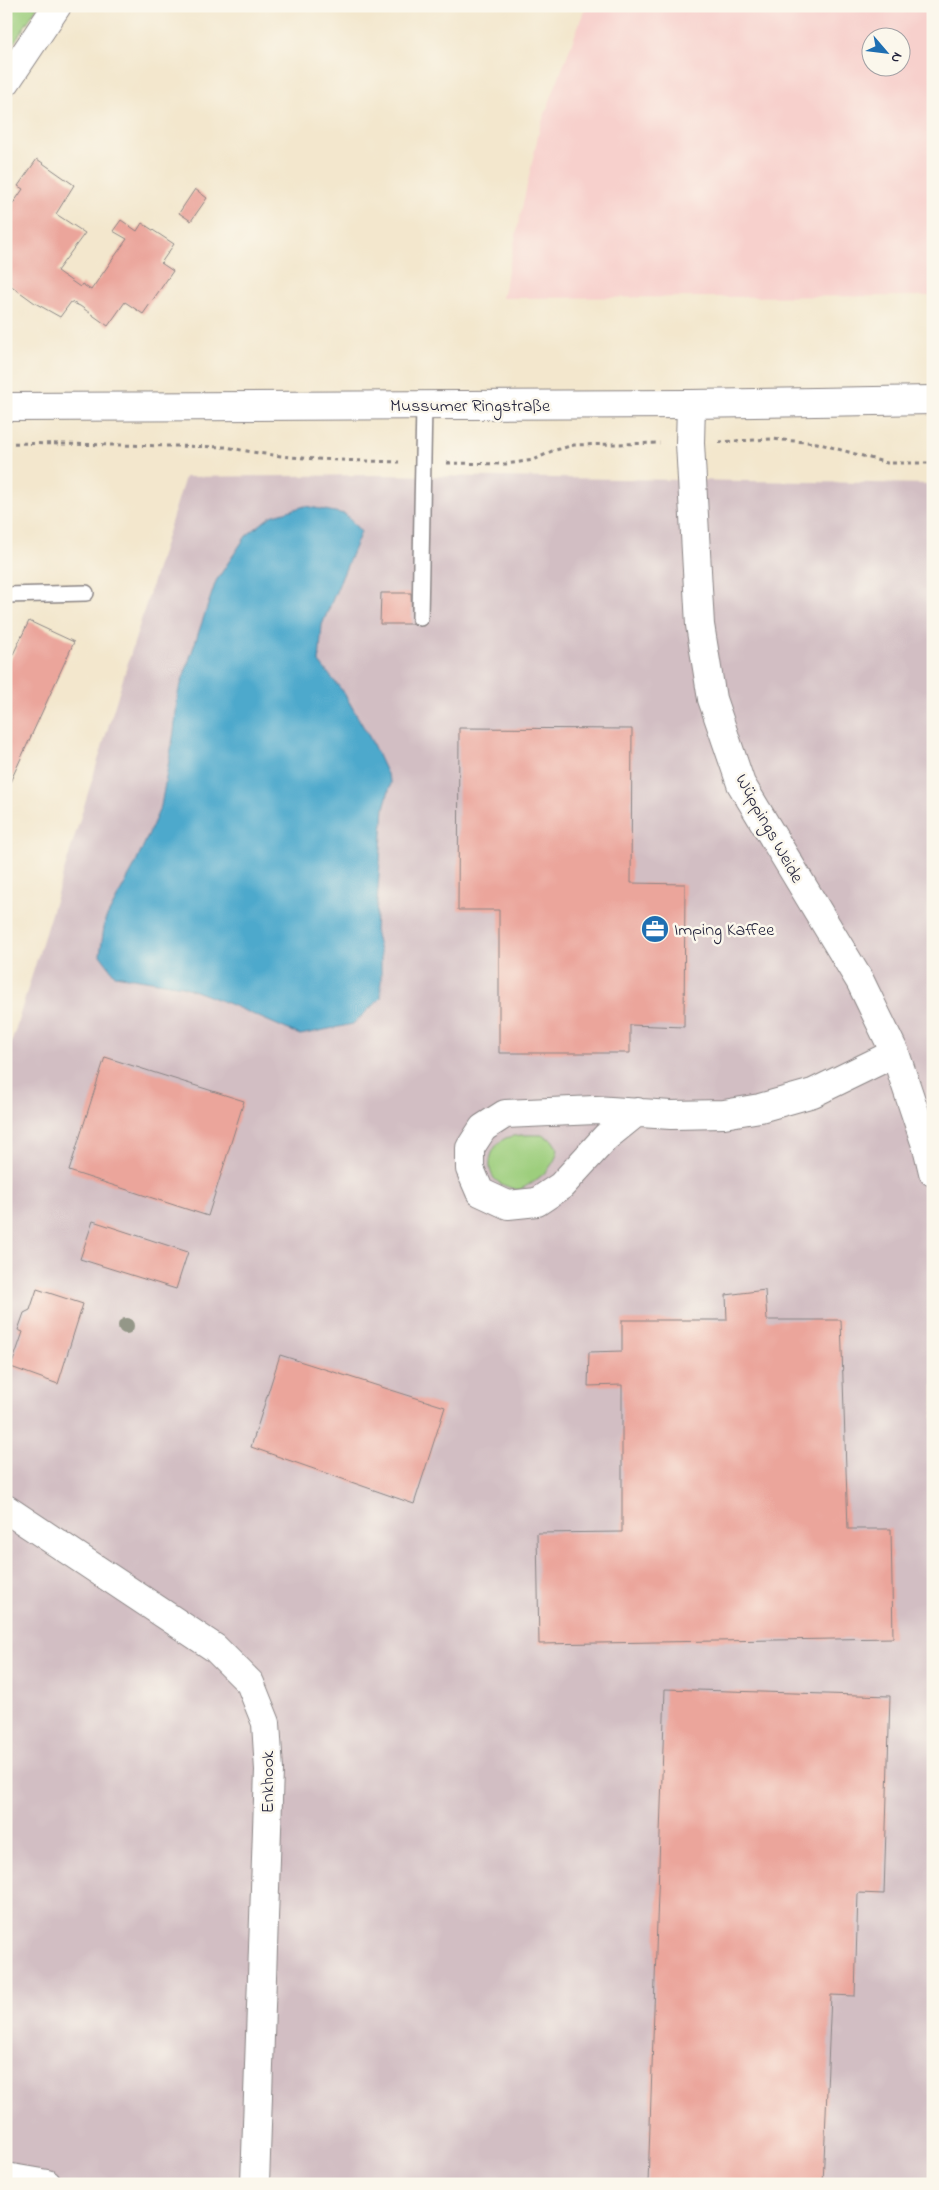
<svg xmlns="http://www.w3.org/2000/svg" width="939" height="2190" font-family="'Indie Flower',sans-serif">
<rect width="100%" height="100%" fill="#fbf7ec"/>
<filter id="ink" filterUnits="userSpaceOnUse"><feTurbulence type="fractalNoise" baseFrequency=".02" numOctaves="2"/><feDisplacementMap in="SourceGraphic" scale="10" xChannelSelector="R" yChannelSelector="G"/><feConvolveMatrix kernelMatrix="1 2 1 2 8 2 1 2 1" color-interpolation-filters="sRGB"/></filter>
<filter id="wash" filterUnits="userSpaceOnUse"><feTurbulence type="fractalNoise" baseFrequency=".0096" numOctaves="4" result="noise"/><feDisplacementMap in="SourceGraphic" scale="20" xChannelSelector="R" yChannelSelector="G"/><feGaussianBlur stdDeviation="1.12" result="paint"/><feColorMatrix in="noise" values="0 0 0 0 0 0 0 0 0 0 0 0 0 0 0 0 0 1.4 0 .05"/><feComposite in="paint" operator="in"/></filter>
<g filter="url(#wash)">
<rect width="100%" height="100%" fill="#f3e7cd"/>
<path fill="#f7d0cc" fill-rule="evenodd" d="M 586,6 L 933,6 L 933,296 L 502,298 L 540,127 ZM 872,38 L 902,38 L 902,68 L 872,68 Z"/>
<path fill="#d2bec3" d="M 376,475 L 933,484 L 933,2184 L 6,2184 L 6,1060 L 185,477 Z"/>
<path fill="#9dce7d" stroke="#60785c" d="M 10,6 L 38,6 L 6,55 L 6,11 Z
M 542,1135 L 552,1140 L 558,1149 C 555,1169 536,1181 519,1190 C 510,1188 496,1184 492,1175 C 486,1161 493,1144 506,1138 C 516,1134 531,1135 542,1135 Z"/>
<path fill="#4da9cc" stroke="#386684" d="M 305,506 L 345,514 L 361,532 L 322,625 L 319,662 L 344,693 L 371,740 L 391,783 L 384,808 L 375,930 L 381,956 L 381,998 L 353,1024 L 300,1035 L 227,1003 L 182,986 L 115,975 L 100,955 L 105,920 L 135,865 L 161,806 L 174,732 L 178,693 L 216,581 L 246,536 L 271,516 Z"/>
<g id="blocks">
<path fill="#eba59b" d="M 37,159 L 74,185 L 56,214 L 85,233 L 57,271 L 80,287 L 82,284 L 91,290 L 127,239 L 113,231 L 121,220 L 137,231 L 142,223 L 174,244 L 161,263 L 173,271 L 143,314 L 125,302 L 108,326 L 80,306 L 71,302 L 60,317 L 35,303 L 6,282 L 6,214 L 23,189 L 18,186 Z
M 195,189 L 207,198 L 191,221 L 179,213 Z
M 381,593 L 411,593 L 412,624 L 380,624 Z
M 29,621 L 74,642 L 6,791 L 6,669 Z
M 459,728 L 632,729 L 631,883 L 685,884 L 684,1027 L 630,1025 L 630,1053 L 499,1053 L 499,910 L 458,910 Z
M 105,1057 L 244,1101 L 208,1216 L 69,1171 Z
M 93,1221 L 188,1252 L 176,1289 L 80,1259 Z
M 37,1289 L 83,1304 L 58,1384 L 11,1367 L 23,1332 L 18,1330 L 24,1313 L 30,1310 Z
M 765,1290 L 767,1320 L 841,1320 L 848,1529 L 891,1529 L 893,1638 L 539,1644 L 537,1533 L 622,1532 L 622,1385 L 588,1386 L 589,1352 L 622,1351 L 622,1320 L 727,1320 L 726,1295 Z
M 280,1355 L 445,1407 L 414,1504 L 251,1447 Z
M 665,1689 L 890,1696 L 884,1894 L 858,1893 L 855,1996 L 831,1995 L 823,2184 L 648,2184 Z"/>
</g>
</g>
<g filter="url(#ink)">
<use href="#blocks" fill-opacity="0" stroke="#8a8484" stroke-width="1"/>
<g fill="none" stroke-linecap="round" stroke-linejoin="round">
<defs>
<path id="lane" d="M 6,595 L 86,593
M 420,618 L 424,405"/>
<path id="street" d="M 6,82 L 57,6
M 691,404 L 690,443 L 700,625 L 712,699 L 741,784 L 860,981 L 895,1053 L 928,1151 L 933,1172
M 637,1112 L 606,1137 L 561,1186 L 537,1202 L 508,1205 L 480,1192 L 470,1169 L 470,1148 L 483,1128 L 505,1114 L 595,1110 L 671,1115 L 724,1114 L 760,1108 L 813,1093 L 895,1053
M 6,1509 L 215,1648 L 250,1683 L 266,1723 L 269,1770 L 255,2184
M 6,2177 L 47,2184"/>
<path id="secondary" d="M 6,407 L 691,404 L 933,400"/>
</defs>
<use href="#lane" stroke="#8a8484" stroke-width="18"/>
<use href="#street" stroke="#8a8484" stroke-width="30"/>
<use href="#secondary" stroke="#8a8484" stroke-width="30"/>
<path stroke="#8a8484" stroke-width="3" stroke-dasharray="4 4" stroke-linecap="butt" d="M 719,442 L 771,439 L 817,443 L 887,463 L 933,463
M 6,443 L 227,447 C 283,460 341,460 399,462
M 447,463 L 506,464 L 534,460 L 552,451 L 574,445 L 660,443"/>
<use href="#lane" stroke="#fff" stroke-width="15"/>
<use href="#street" stroke="#fff" stroke-width="28"/>
<use href="#secondary" stroke="#fff" stroke-width="28"/>
</g>
<circle fill="#949788" cx="126" cy="1326" r="8"/>
</g>
<defs>
<symbol id="office-disc" viewBox="-11 -11 22 22"><circle r="9.5" fill="#1f6fb2" stroke="#fbf7ec"/><path d="M-6-3h4V-5.5h4V-3h4V5H-6ZM-1-4.5V-3h2v-1.5ZM-6 0V1H6V0Z" fill="#fff"/></symbol>
</defs>
<g fill-rule="evenodd">
<use href="#office-disc" x="639" y="913" width="32" height="32"/>
</g>
<g text-anchor="middle" stroke-width="5" stroke-linejoin="round" paint-order="stroke">
<g font-size="18" fill="#22223b" stroke="#fbf7ec">
<text x="470" y="411">Mussumer Ringstraße</text>
<text transform="translate(770 828) rotate(61)" y="6">Wüppings Weide</text>
<text transform="translate(267 1782) rotate(-90)" y="6">Enkhook</text>
</g>
<g font-size="18" fill="#22223b" stroke="#fbf7ec" text-anchor="start">
<text x="674" y="935">Imping Kaffee</text>
</g>
</g>
<rect width="939" height="2190" fill="none" stroke="#fbf7ec" stroke-width="25"/>
<g transform="translate(886 52) rotate(118)"><circle r="24" fill="#fbf7ec" stroke="#a4a2a5"/>
<path d="M0-4L9 19L0 12L-9 19Z" fill="#1f6fb2"/>
<text y="-8" font-size="14" font-weight="bold" text-anchor="middle" fill="#22223b">N</text>
</g>
</svg>
